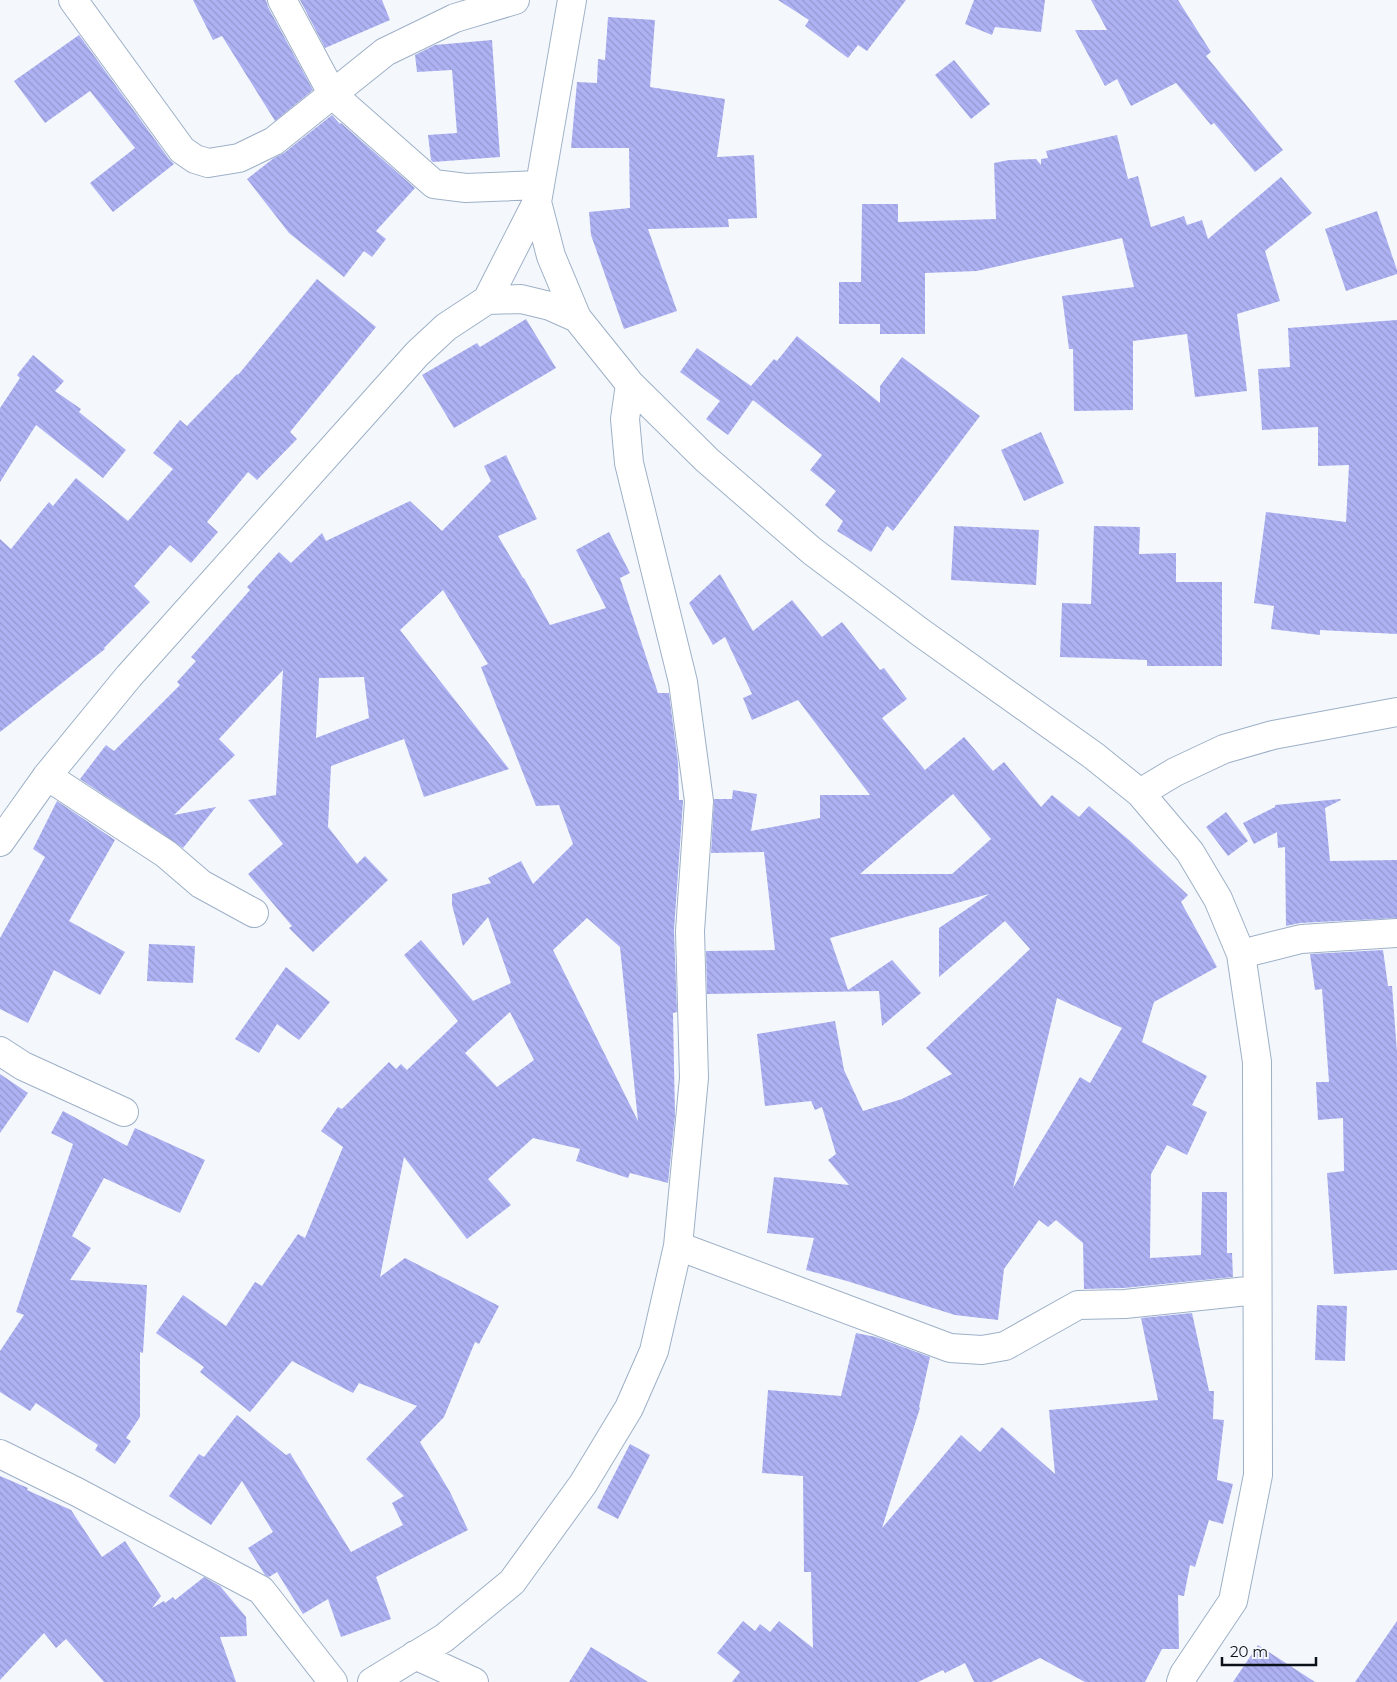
<svg xmlns="http://www.w3.org/2000/svg" width="1397" height="1682" font-family="Montserrat,sans-serif">
<defs>
<pattern id="building-back-hatch" width="6" height="6" patternUnits="userSpaceOnUse" patternTransform="scale(1.25)"><rect width="6" height="6" fill="#aeb2f3"/><path d="M-1 5l2 2M0 0l6 6M5-1l2 2" fill="none" stroke="#9498d0"/></pattern>
</defs>
<rect width="100%" height="100%" fill="#f4f8fd"/>
<path fill="url(#building-back-hatch)" fill-rule="evenodd" d="M 193,0 L 266,0 L 268,7 L 313,90 L 275,121 L 222,36 L 213,40 Z
M 300,0 L 382,0 L 390,20 L 325,48 Z
M 778,0 L 906,0 L 867,51 L 858,45 L 848,58 L 805,26 L 809,20 Z
M 974,0 L 1045,0 L 1041,32 L 995,27 L 992,35 L 965,24 Z
M 1091,0 L 1178,0 L 1211,52 L 1206,56 L 1283,150 L 1255,172 L 1214,123 L 1211,125 L 1176,83 L 1131,106 L 1117,79 L 1105,86 L 1075,30 L 1107,30 Z
M 608,17 L 655,20 L 650,87 L 725,99 L 717,157 L 754,155 L 757,218 L 728,219 L 729,227 L 648,229 L 677,311 L 624,329 L 591,235 L 589,212 L 630,208 L 629,148 L 571,148 L 577,82 L 597,83 L 598,59 L 605,60 Z
M 79,35 L 169,159 L 174,164 L 113,212 L 90,183 L 135,148 L 90,91 L 45,123 L 14,81 Z
M 492,40 L 500,157 L 433,162 L 431,160 L 428,135 L 457,133 L 452,70 L 417,72 L 415,55 L 435,45 Z
M 954,60 L 990,104 L 971,119 L 935,75 Z
M 332,115 L 340,124 L 341,123 L 415,188 L 376,231 L 386,239 L 372,257 L 364,251 L 344,277 L 289,233 L 247,179 L 274,158 L 284,153 Z
M 1117,135 L 1128,179 L 1138,176 L 1151,227 L 1184,216 L 1187,225 L 1202,220 L 1208,239 L 1281,177 L 1312,213 L 1265,251 L 1280,301 L 1237,314 L 1247,391 L 1195,397 L 1187,334 L 1133,341 L 1133,410 L 1074,411 L 1073,349 L 1069,349 L 1062,296 L 1134,287 L 1122,238 L 977,271 L 925,273 L 925,334 L 880,334 L 880,324 L 839,324 L 839,282 L 861,282 L 862,204 L 898,204 L 898,222 L 996,219 L 994,163 L 1009,160 L 1036,159 L 1041,165 L 1041,159 L 1048,158 L 1046,151 Z
M 1377,211 L 1397,270 L 1397,274 L 1346,291 L 1325,229 Z
M 317,279 L 376,327 L 290,432 L 297,439 L 257,480 L 248,472 L 207,522 L 218,532 L 191,563 L 170,545 L 134,586 L 150,602 L 104,648 L 105,649 L 0,732 L 0,539 L 11,549 L 49,502 L 53,506 L 76,478 L 128,521 L 173,469 L 153,453 L 180,420 L 187,426 L 237,374 L 238,375 Z
M 526,319 L 556,368 L 454,428 L 422,375 L 477,343 L 480,347 Z
M 1397,320 L 1397,634 L 1320,630 L 1320,635 L 1271,629 L 1274,606 L 1254,603 L 1266,512 L 1346,522 L 1349,465 L 1318,466 L 1318,427 L 1262,430 L 1258,369 L 1290,367 L 1288,328 Z
M 797,336 L 880,403 L 880,386 L 902,357 L 980,416 L 893,531 L 887,526 L 871,552 L 837,531 L 843,521 L 825,505 L 836,491 L 810,470 L 822,455 L 753,400 L 728,435 L 706,419 L 720,401 L 680,372 L 697,348 L 751,386 L 774,359 L 777,361 Z
M 33,355 L 64,381 L 55,391 L 81,409 L 79,412 L 126,450 L 103,478 L 36,425 L 0,482 L 0,408 L 20,378 L 17,375 Z
M 1041,432 L 1064,483 L 1024,501 L 1001,450 Z
M 506,455 L 537,519 L 498,536 L 523,578 L 524,578 L 550,625 L 606,608 L 576,550 L 609,532 L 630,573 L 620,578 L 658,693 L 669,693 L 678,763 L 679,800 L 683,800 L 683,802 L 674,930 L 677,1012 L 673,1013 L 675,1116 L 668,1183 L 630,1173 L 628,1178 L 576,1161 L 580,1149 L 533,1138 L 488,1179 L 511,1205 L 467,1239 L 404,1157 L 380,1277 L 405,1258 L 499,1306 L 479,1344 L 475,1342 L 444,1417 L 420,1442 L 450,1492 L 468,1530 L 376,1577 L 391,1619 L 341,1637 L 328,1599 L 303,1614 L 277,1572 L 269,1577 L 265,1575 L 248,1548 L 273,1532 L 242,1481 L 211,1525 L 169,1496 L 199,1454 L 204,1457 L 237,1415 L 286,1455 L 290,1453 L 351,1552 L 403,1525 L 392,1503 L 404,1496 L 366,1459 L 417,1406 L 359,1383 L 353,1393 L 292,1361 L 250,1412 L 200,1372 L 204,1367 L 156,1333 L 183,1295 L 226,1326 L 255,1282 L 262,1286 L 298,1234 L 305,1238 L 343,1147 L 321,1131 L 338,1107 L 342,1109 L 389,1062 L 396,1069 L 401,1064 L 407,1070 L 458,1021 L 404,955 L 421,940 L 473,1001 L 511,983 L 488,917 L 463,946 L 452,905 L 452,894 L 491,883 L 488,878 L 521,861 L 533,884 L 573,844 L 559,805 L 536,806 L 481,667 L 488,664 L 443,590 L 400,630 L 509,769 L 424,797 L 404,739 L 331,766 L 328,827 L 357,864 L 365,856 L 388,880 L 313,952 L 289,928 L 292,926 L 248,874 L 283,844 L 248,800 L 276,795 L 283,670 L 219,739 L 235,755 L 174,815 L 216,807 L 183,848 L 80,779 L 106,745 L 114,751 L 180,685 L 177,682 L 196,661 L 191,657 L 250,590 L 247,587 L 279,552 L 291,563 L 322,533 L 326,541 L 410,501 L 442,531 L 491,481 L 484,466 ZM 364,677 L 369,718 L 316,738 L 319,678 ZM 587,918 L 620,947 L 638,1121 L 553,950 ZM 510,1012 L 534,1060 L 497,1087 L 465,1053 Z
M 954,526 L 1039,530 L 1036,585 L 951,580 Z
M 1094,526 L 1140,527 L 1139,554 L 1176,553 L 1176,582 L 1222,582 L 1222,666 L 1147,666 L 1147,660 L 1060,657 L 1062,603 L 1091,604 Z
M 720,574 L 753,631 L 792,600 L 822,637 L 842,622 L 880,670 L 884,668 L 907,699 L 882,718 L 925,770 L 964,737 L 993,771 L 1004,762 L 1041,807 L 1052,795 L 1079,817 L 1089,806 L 1129,840 L 1188,895 L 1181,902 L 1217,967 L 1154,1002 L 1142,1042 L 1207,1076 L 1192,1105 L 1207,1112 L 1187,1155 L 1167,1145 L 1151,1174 L 1150,1258 L 1201,1255 L 1202,1192 L 1227,1192 L 1227,1253 L 1232,1253 L 1233,1277 L 1124,1288 L 1084,1289 L 1083,1243 L 1056,1220 L 1048,1227 L 1039,1220 L 1004,1269 L 998,1320 L 955,1315 L 847,1281 L 806,1270 L 814,1238 L 767,1233 L 774,1177 L 849,1185 L 828,1160 L 836,1154 L 822,1107 L 815,1110 L 811,1101 L 765,1106 L 757,1034 L 835,1021 L 844,1070 L 863,1111 L 902,1099 L 952,1074 L 926,1048 L 1030,949 L 1005,921 L 939,977 L 939,928 L 989,894 L 830,938 L 848,990 L 892,960 L 921,993 L 882,1026 L 879,991 L 707,994 L 706,951 L 775,950 L 764,852 L 711,853 L 714,799 L 732,799 L 733,790 L 757,794 L 751,831 L 820,818 L 820,795 L 870,795 L 798,700 L 752,720 L 743,698 L 752,694 L 725,637 L 713,645 L 689,603 ZM 953,794 L 991,839 L 952,874 L 860,874 ZM 1057,998 L 1122,1028 L 1090,1083 L 1080,1077 L 1013,1188 Z
M 1340,799 L 1341,800 L 1325,808 L 1330,861 L 1397,860 L 1397,918 L 1300,923 L 1286,926 L 1285,847 L 1278,848 L 1277,832 L 1254,844 L 1243,823 L 1275,807 L 1275,805 Z
M 57,801 L 115,840 L 69,921 L 125,952 L 100,995 L 54,970 L 28,1023 L 0,1009 L 0,938 L 45,857 L 33,849 Z
M 1226,812 L 1248,841 L 1228,856 L 1206,827 Z
M 149,944 L 195,946 L 193,983 L 147,981 Z
M 1383,950 L 1388,986 L 1392,986 L 1397,1052 L 1397,1270 L 1334,1274 L 1327,1173 L 1344,1171 L 1343,1118 L 1318,1120 L 1316,1082 L 1329,1082 L 1322,989 L 1315,990 L 1310,954 Z
M 286,967 L 330,1002 L 299,1040 L 277,1024 L 259,1053 L 235,1039 Z
M 0,1074 L 28,1093 L 0,1133 Z
M 63,1111 L 127,1146 L 135,1128 L 205,1160 L 180,1213 L 104,1178 L 72,1236 L 91,1248 L 70,1280 L 147,1285 L 143,1353 L 140,1352 L 140,1417 L 126,1438 L 131,1441 L 115,1464 L 95,1450 L 98,1445 L 36,1403 L 30,1411 L 0,1392 L 0,1351 L 24,1315 L 16,1312 L 73,1144 L 51,1133 Z
M 1317,1305 L 1347,1306 L 1345,1361 L 1315,1360 Z
M 1192,1313 L 1209,1391 L 1214,1391 L 1213,1419 L 1224,1420 L 1217,1480 L 1233,1484 L 1223,1524 L 1209,1520 L 1195,1567 L 1190,1565 L 1184,1596 L 1178,1595 L 1179,1649 L 1162,1649 L 1145,1682 L 1085,1682 L 1040,1658 L 991,1682 L 974,1682 L 965,1663 L 945,1673 L 943,1670 L 918,1682 L 732,1682 L 740,1672 L 717,1653 L 743,1621 L 755,1631 L 760,1624 L 770,1632 L 779,1621 L 813,1648 L 811,1572 L 804,1572 L 803,1476 L 762,1473 L 768,1390 L 841,1396 L 856,1333 L 876,1337 L 930,1357 L 919,1407 L 920,1408 L 882,1528 L 961,1435 L 980,1452 L 1002,1427 L 1055,1474 L 1049,1410 L 1158,1400 L 1141,1318 Z
M 630,1444 L 650,1455 L 618,1519 L 597,1508 Z
M 0,1476 L 28,1488 L 27,1490 L 71,1510 L 102,1557 L 125,1541 L 161,1596 L 152,1608 L 164,1601 L 165,1603 L 173,1597 L 175,1600 L 204,1577 L 220,1586 L 246,1617 L 247,1636 L 220,1637 L 236,1682 L 104,1682 L 66,1639 L 56,1648 L 44,1633 L 0,1680 Z
M 1397,1621 L 1397,1682 L 1355,1682 Z
M 1258,1645 L 1315,1682 L 1233,1682 Z
M 591,1647 L 648,1682 L 569,1682 Z"/>
<g fill="none" stroke-linecap="round" stroke-linejoin="round">
<defs>
<path id="minor" d="M 73,0 L 182,150 L 195,159 L 208,163 L 239,158 L 274,141 L 385,52 L 455,18 L 515,0
M 282,0 L 333,95 L 434,184 L 466,188 L 540,185
M 537,202 L 551,256 L 577,318
M 487,300 L 537,202 L 572,0
M 47,776 L 166,854 L 201,884 L 254,913
M 1140,793 L 1175,772 L 1224,749 L 1273,735 L 1397,712
M 0,842 L 47,776 L 129,676 L 417,354 L 446,327 L 487,300 L 521,299 L 550,306 L 577,318 L 630,384 L 707,460 L 812,551 L 920,632 L 1094,756 L 1140,793 L 1190,852 L 1218,899 L 1241,954 L 1257,1062 L 1258,1475 L 1233,1601 L 1184,1674 L 1181,1682
M 1241,954 L 1301,939 L 1397,933
M 0,1051 L 23,1066 L 124,1112
M 678,1246 L 950,1348 L 982,1350 L 1005,1346 L 1078,1305 L 1125,1304 L 1257,1290
M 0,1454 L 77,1492 L 261,1590 L 333,1682
M 415,1655 L 474,1682
M 372,1682 L 444,1638 L 512,1582 L 583,1484 L 629,1408 L 654,1351 L 678,1246 L 694,1078 L 690,931 L 699,801 L 683,682 L 629,463 L 625,419 L 630,384"/>
</defs>
<use href="#minor" stroke="#9eb0c7" stroke-width="30"/>
<use href="#minor" stroke="#fff" stroke-width="28"/>
</g>
<path d="M1222 1657v8h94v-8" fill="none" stroke="#0c121a" stroke-width="2.5"/>
<text x="1230" y="1657" font-size="15" fill="#0c121a" stroke="#f4f8fd" stroke-width="4" paint-order="stroke">20 m</text>
</svg>
